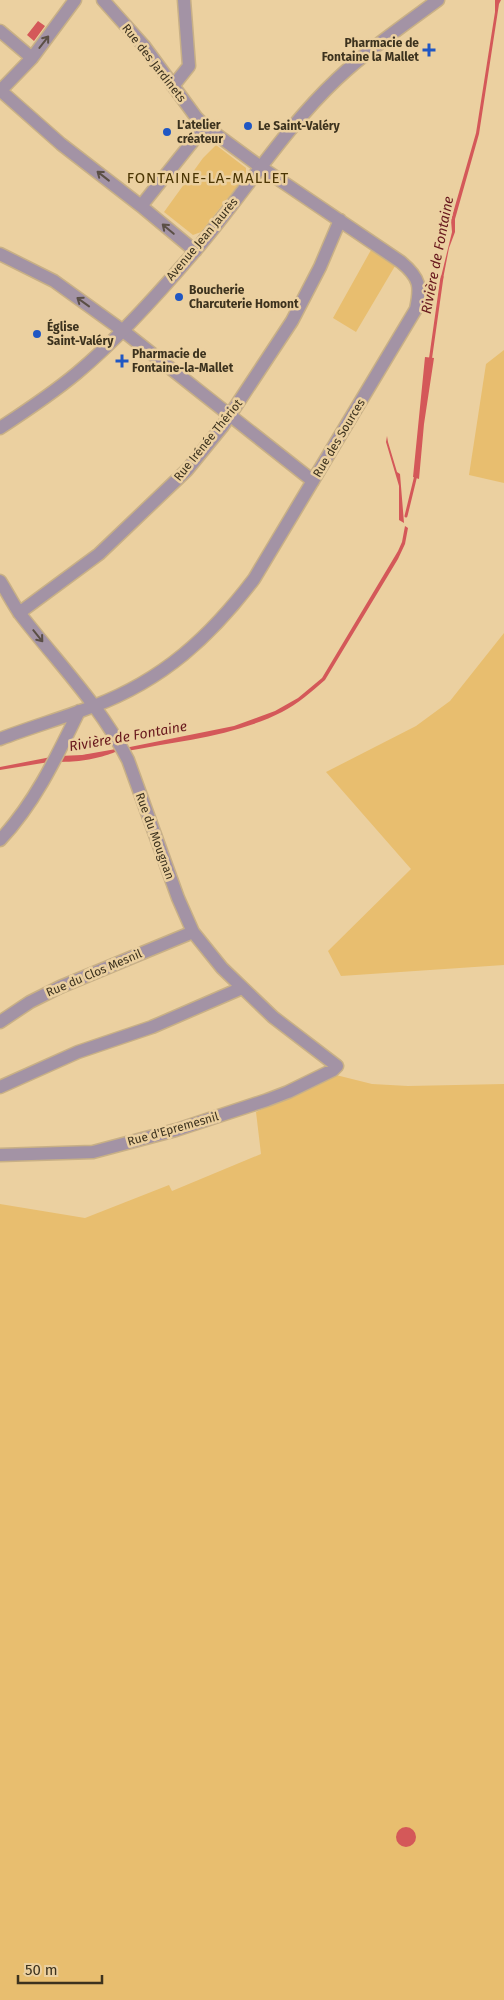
<svg xmlns="http://www.w3.org/2000/svg" width="504" height="2000" font-family="'Fira Sans',sans-serif">
<rect width="100%" height="100%" fill="#ebd0a0"/>
<path fill="#e8be6f" d="M 216,145 L 246,168 L 246,175 L 201,232 L 193,235 L 164,212 L 203,158 Z
M 371,250 L 395,266 L 356,332 L 333,318 Z
M 504,350 L 504,483 L 469,475 L 486,364 Z
M 504,633 L 504,965 L 341,976 L 328,951 L 411,869 L 326,772 L 416,726 L 450,701 Z
M 336,1075 L 372,1084 L 408,1086 L 504,1084 L 504,2000 L 0,2000 L 0,1204 L 85,1218 L 169,1185 L 172,1191 L 261,1154 L 256,1112 Z"/>
<path fill="#d45859" d="M 495,0 L 501,0 L 499,4 L 479,134 L 455,219 L 455,232 L 449,248 L 443,279 L 441,277 L 452,232 L 451,220 L 476,133 L 495,12 Z
M 38,21 L 45,26 L 34,41 L 27,35 Z
M 425,357 L 434,358 L 424,424 L 419,479 L 413,477 Z
M 387,436 L 388,442 L 397,472 L 400,474 L 404,523 L 399,520 L 399,486 L 386,442 Z
M 405,526 L 408,528 L 405,544 L 398,559 L 325,680 C 311,692 298,704 282,712 C 235,736 178,741 127,751 L 125,748 L 234,726 L 275,711 L 298,698 L 322,678 L 398,551 L 402,542 Z
M 116,749 L 118,753 L 115,752 C 102,758 71,764 57,761 L 60,756 L 82,755 Z
M 51,757 L 49,762 L 0,770 L 0,767 Z
M396 1837a10 10 0 1 1 20 0a10 10 0 1 1-20 0Z"/>
<g fill="none" stroke-linecap="round" stroke-linejoin="round">
<path stroke="#d45859" stroke-width="3" d="M 430,362 L 442,277
M 406,516 L 416,475
M 62,760 L 88,756"/>
<defs>
<path id="minor" d="M 0,31 L 32,58
M 173,86 L 189,66 L 184,0
M 0,91 L 32,58 L 75,0
M 1,91 L 61,144 L 141,206 L 195,251
M 141,206 L 205,126
M 0,254 L 54,281 L 122,330 L 313,481
M 0,581 C 7,592 13,604 20,614 C 57,662 100,705 128,760 L 178,898 L 193,932 L 222,968 L 273,1017 L 337,1066 L 333,1070 L 288,1092 L 267,1100 L 176,1130 L 93,1152 L 0,1155
M 19,613 L 99,554 L 187,470 L 222,427 L 292,321 L 320,267 L 340,220
M 0,739 C 31,727 63,718 94,706 C 163,680 210,637 254,579 L 416,309 C 421,286 420,278 401,262 L 262,168 L 205,126 L 196,117 L 144,46 L 103,0
M 0,840 C 35,803 57,756 79,711
M 0,1022 L 30,1002 L 60,987 L 193,932
M 0,1087 L 78,1052 L 152,1027 L 242,988"/>
<path id="tertiary" d="M 0,428 C 26,411 53,393 77,373 C 118,339 160,292 195,251 C 243,195 283,130 337,79 C 368,50 404,25 438,0"/>
</defs>
<use href="#minor" stroke="#c8b086" stroke-width="15"/>
<use href="#tertiary" stroke="#c8b086" stroke-width="15"/>
<use href="#minor" stroke="#a393a5" stroke-width="12"/>
<use href="#tertiary" stroke="#a393a5" stroke-width="12"/>
</g>
<defs><path id="oneway-shaft" d="M-6 0H5M1.5-3L5.5 0L1.5 3" fill="none" stroke-width="1.6" stroke-linecap="round" stroke-linejoin="round" transform="scale(1.25)"/></defs>
<g stroke="#5b4f46">
<use href="#oneway-shaft" transform="translate(44 42) rotate(-52)"/>
<use href="#oneway-shaft" transform="translate(103 176) rotate(-142)"/>
<use href="#oneway-shaft" transform="translate(168 229) rotate(-140)"/>
<use href="#oneway-shaft" transform="translate(83 302) rotate(-144)"/>
<use href="#oneway-shaft" transform="translate(38 636) rotate(51)"/>
</g>
<g fill="#2057c3" stroke="#ebd0a0" stroke-width="2">
<path d="M426.5 42.5h5v5h5v5h-5v5h-5v-5h-5v-5h5z"/>
<circle cx="248" cy="126" r="5"/>
<circle cx="167" cy="132" r="5"/>
<circle cx="179" cy="297" r="5"/>
<circle cx="37" cy="334" r="5"/>
<path d="M119.5 353.5h5v5h5v5h-5v5h-5v-5h-5v-5h5z"/>
</g>
<g text-anchor="middle" stroke-width="5" stroke-linejoin="round" paint-order="stroke">
<g font-size="12" font-weight="bold" fill="#3c321e" stroke="#ebd0a0" text-anchor="start">
<text x="419" y="47" text-anchor="end">Pharmacie de<tspan x="419" dy="14">Fontaine la Mallet</tspan></text>
<text x="177" y="129">L'atelier<tspan x="177" dy="14">créateur</tspan></text>
<text x="258" y="130">Le Saint-Valéry</text>
<text x="189" y="294">Boucherie<tspan x="189" dy="14">Charcuterie Homont</tspan></text>
<text x="47" y="331">Église<tspan x="47" dy="14">Saint-Valéry</tspan></text>
<text x="132" y="358">Pharmacie de<tspan x="132" dy="14">Fontaine-la-Mallet</tspan></text>
</g>
<g font-size="12" fill="#3c321e" stroke="#ebd0a0">
<text transform="translate(154 63) rotate(52)" y="4">Rue des Jardinets</text>
<text transform="translate(202 239) rotate(-50)" y="4">Avenue Jean Jaurès</text>
<text transform="translate(339 438) rotate(-59)" y="4">Rue des Sources</text>
<text transform="translate(208 440) rotate(-51)" y="4">Rue Irénée Thériot</text>
<text transform="translate(155 836) rotate(70)" y="4">Rue du Mougnan</text>
<text transform="translate(94 973) rotate(-23)" y="4">Rue du Clos Mesnil</text>
<text transform="translate(173 1129) rotate(-16)" y="4">Rue d'Epremesnil</text>
</g>
<g font-size="14" font-style="italic" fill="#68181d" stroke="#ebd0a0">
<text transform="translate(437 255) rotate(-79)" y="5">Rivière de Fontaine</text>
<text transform="translate(128 736) rotate(-10)" y="5">Rivière de Fontaine</text>
</g>
<g font-size="15" letter-spacing="1" fill="#4b3503" stroke="#ebd0a0">
<text x="208" y="183">FONTAINE-LA-MALLET</text>
</g>
</g>
<path d="M18 1975v8h84v-8" fill="none" stroke="#3c321e" stroke-width="2.5"/>
<text x="25" y="1975" font-size="15" fill="#3c321e" stroke="#ebd0a0" stroke-width="4" paint-order="stroke">50 m</text>
</svg>
